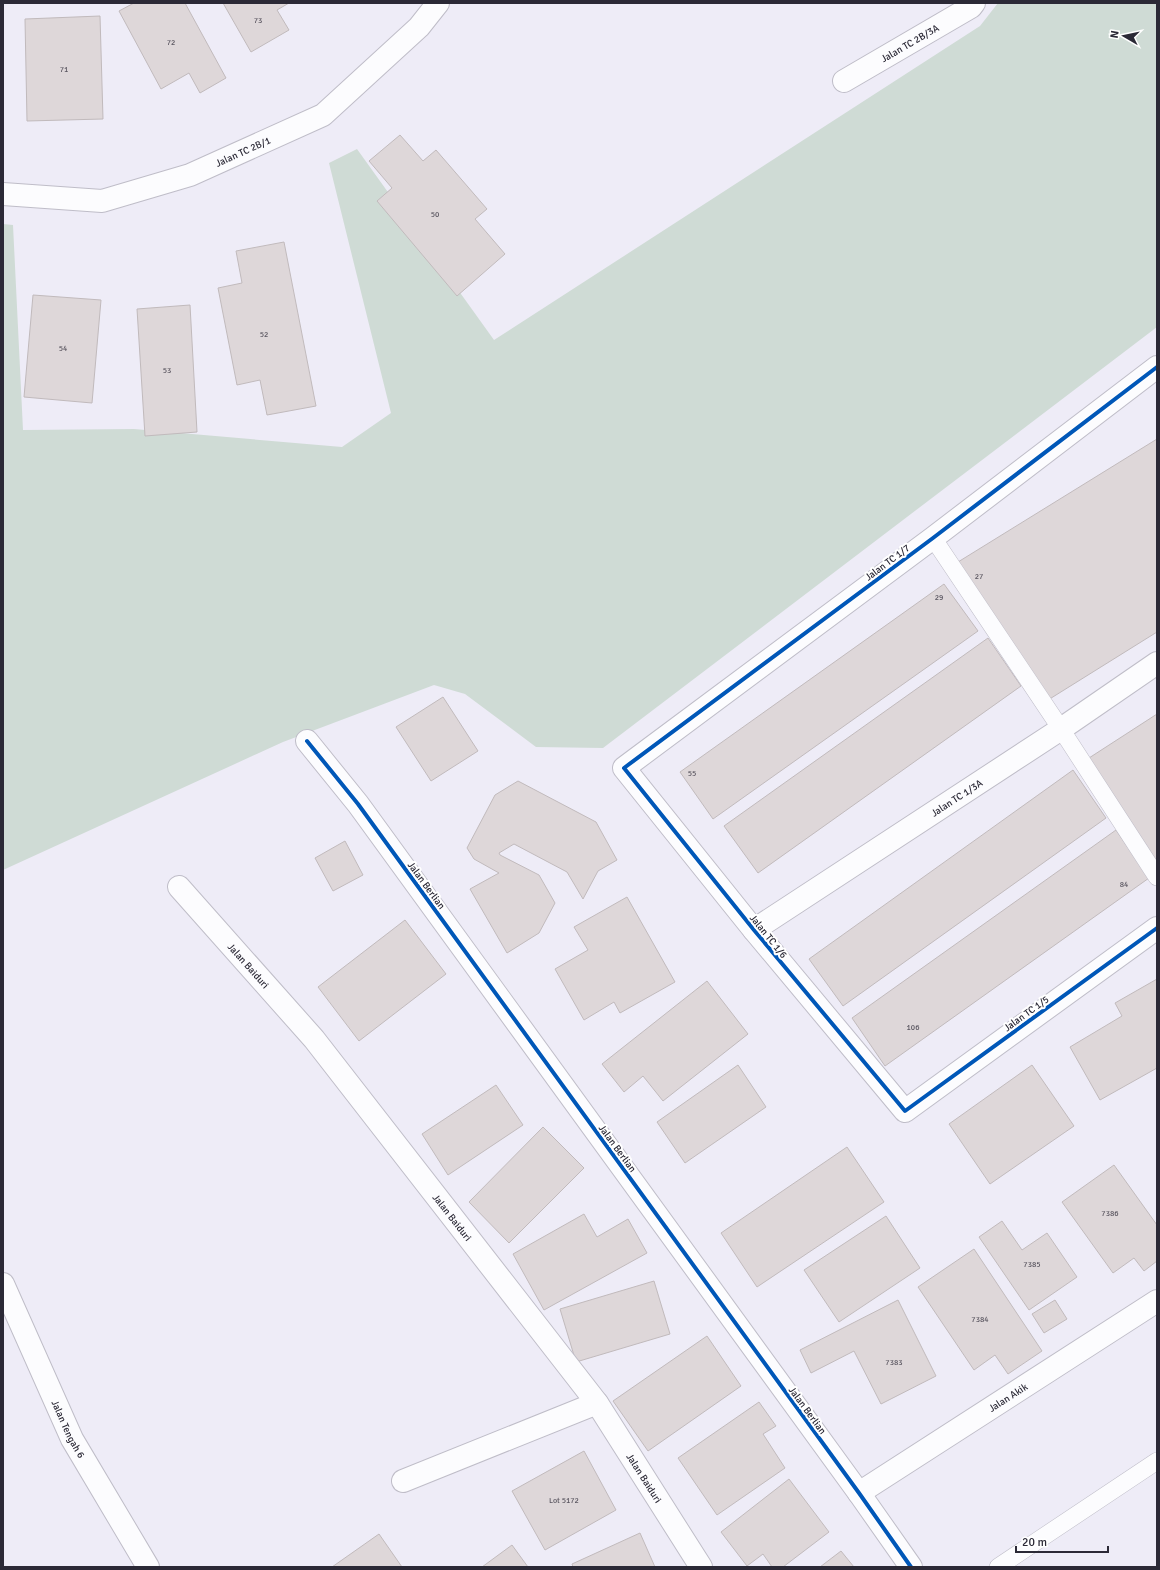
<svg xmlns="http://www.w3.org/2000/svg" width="1160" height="1570" font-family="Signika,sans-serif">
<rect width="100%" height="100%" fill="#eeecf7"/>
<path fill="#cfdbd5" d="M 998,3 L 1157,3 L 1157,327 L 603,748 L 536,747 L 465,694 L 434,685 L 283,742 L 3,870 L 3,224 L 13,225 L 23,430 L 134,429 L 342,447 L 391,413 L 329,163 L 357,149 L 494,340 L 980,26 Z"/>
<path fill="#ded7d9" stroke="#c1babc" d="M 134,3 L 185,3 L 226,78 L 200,93 L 189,73 L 161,89 L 119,11 Z
M 223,3 L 289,3 L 277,10 L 289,30 L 251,52 Z
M 100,16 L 103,119 L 27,121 L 25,19 Z
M 400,135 L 423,161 L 436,150 L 487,209 L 475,219 L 505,254 L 457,296 L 377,201 L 392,188 L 369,161 Z
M 284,242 L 316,406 L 267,415 L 260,380 L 237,385 L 218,288 L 242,283 L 236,251 Z
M 33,295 L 101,300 L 92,403 L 24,397 Z
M 190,305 L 197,432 L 145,436 L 137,309 Z
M 1157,439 L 1157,632 L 1048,700 L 958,562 Z
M 944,584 L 978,631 L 713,819 L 680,772 Z
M 988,638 L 1021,686 L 758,873 L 724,826 Z
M 443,697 L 478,751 L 431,781 L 396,727 Z
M 1157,714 L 1157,864 L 1089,758 Z
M 1073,770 L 1106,818 L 843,1006 L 809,959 Z
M 518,781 L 596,822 L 617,860 L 598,871 L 583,899 L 567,872 L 514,844 L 499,853 L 500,855 L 539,875 L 555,903 L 539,933 L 507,953 L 470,889 L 499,873 L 474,859 L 467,848 L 495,795 Z
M 1116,830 L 1149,878 L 885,1066 L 852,1018 Z
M 345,841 L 363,875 L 333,891 L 315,858 Z
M 627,897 L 675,982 L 620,1013 L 614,1002 L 584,1020 L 555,969 L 588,950 L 574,927 Z
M 405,920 L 446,974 L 359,1041 L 318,987 Z
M 1157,979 L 1157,1068 L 1100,1100 L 1070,1047 L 1122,1016 L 1115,1003 Z
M 707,981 L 748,1034 L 663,1101 L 643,1076 L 624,1092 L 602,1064 Z
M 738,1065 L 766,1107 L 685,1163 L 657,1122 Z
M 1032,1065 L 1074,1126 L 990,1184 L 949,1124 Z
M 496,1085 L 523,1125 L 448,1175 L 422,1134 Z
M 543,1127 L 584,1168 L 509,1243 L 469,1202 Z
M 847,1147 L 884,1202 L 757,1287 L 721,1233 Z
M 1114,1165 L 1157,1225 L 1157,1261 L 1144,1271 L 1134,1258 L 1113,1273 L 1062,1202 Z
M 584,1214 L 597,1237 L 628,1219 L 647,1253 L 544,1310 L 513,1254 Z
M 886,1216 L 920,1268 L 839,1322 L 804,1270 Z
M 1002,1221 L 1022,1250 L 1047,1233 L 1077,1277 L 1029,1310 L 979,1237 Z
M 974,1249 L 1042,1351 L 1008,1374 L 995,1355 L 974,1370 L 918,1287 Z
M 654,1281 L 670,1334 L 576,1362 L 560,1309 Z
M 898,1300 L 936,1376 L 881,1404 L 854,1351 L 811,1373 L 800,1350 Z
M 1055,1300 L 1067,1319 L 1044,1333 L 1032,1314 Z
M 707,1336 L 741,1386 L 648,1451 L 613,1401 Z
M 759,1402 L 776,1426 L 763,1434 L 785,1468 L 717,1515 L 678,1458 Z
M 584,1451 L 616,1510 L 545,1550 L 512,1491 Z
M 789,1479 L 829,1532 L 783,1567 L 772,1567 L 763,1554 L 747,1566 L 721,1532 Z
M 640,1533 L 655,1567 L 573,1567 L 572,1564 Z
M 379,1534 L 402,1567 L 332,1567 Z
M 512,1545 L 528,1567 L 482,1567 Z
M 841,1551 L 854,1567 L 820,1567 Z"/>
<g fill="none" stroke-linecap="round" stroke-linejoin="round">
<defs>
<path id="service" d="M 933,538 L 1061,729 L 1157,877
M 998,1567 L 1157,1461"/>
<g id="minor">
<path id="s1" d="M 844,81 L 971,7 L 974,3"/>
<path id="s2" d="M 3,194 L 102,201 L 190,175 L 323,115 L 419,27 L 438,3"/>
<path d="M 1157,367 L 933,538 L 624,768 L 754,930 L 905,1111 L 1157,928"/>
<path d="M 307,741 L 358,804 L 859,1493 L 911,1567"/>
<path id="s3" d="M 179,887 L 314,1039 L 597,1403 L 701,1567"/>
<path id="s4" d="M 754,930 L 1061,729 L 1157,663"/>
<path id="s5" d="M 3,1284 L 72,1439 L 148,1567"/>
<path d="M 403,1481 L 597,1403"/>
<path id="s6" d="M 859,1493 L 1157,1301"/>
</g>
</defs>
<use href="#service" stroke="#bfbdc8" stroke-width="18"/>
<use href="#minor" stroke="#bfbdc8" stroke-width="24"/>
<use href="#service" stroke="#fcfcfe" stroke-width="17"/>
<use href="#minor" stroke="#fcfcfe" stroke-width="22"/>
<defs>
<path id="cycleway" d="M 1157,367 L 933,538 L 624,768 L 754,930 L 905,1111 L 1157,928
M 307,741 L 358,804 L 859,1493 L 911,1567"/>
</defs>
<use href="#cycleway" stroke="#fff" stroke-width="6"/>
<use href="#cycleway" stroke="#0057b8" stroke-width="4"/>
</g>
<g text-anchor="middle" stroke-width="4" stroke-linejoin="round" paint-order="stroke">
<g font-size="8" fill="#5a5660">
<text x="258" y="23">73</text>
<text x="171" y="45">72</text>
<text x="64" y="72">71</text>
<text x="435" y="217">50</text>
<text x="264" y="337">52</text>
<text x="63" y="351">54</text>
<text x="167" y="373">53</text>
<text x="979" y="579">27</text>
<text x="939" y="600">29</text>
<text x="692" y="776">55</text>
<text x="1124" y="887">84</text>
<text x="913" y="1030">106</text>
<text x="1110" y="1216">7386</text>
<text x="1032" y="1267">7385</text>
<text x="980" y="1322">7384</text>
<text x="894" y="1365">7383</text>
<text x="564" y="1503">Lot 5172</text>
</g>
<g font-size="10" fill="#2b2936" stroke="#fff">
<text dy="4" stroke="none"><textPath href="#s1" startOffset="76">Jalan TC 2B/3A</textPath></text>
<text dy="4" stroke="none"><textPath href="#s2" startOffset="249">Jalan TC 2B/1</textPath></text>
<text transform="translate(887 562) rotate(-37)" y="4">Jalan TC 1/7</text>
<text dy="4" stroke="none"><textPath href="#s4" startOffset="242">Jalan TC 1/3A</textPath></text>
<text transform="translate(427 885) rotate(54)" y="4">Jalan Berlian</text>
<text transform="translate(769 936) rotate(51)" y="4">Jalan TC 1/6</text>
<text dy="4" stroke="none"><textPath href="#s3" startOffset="105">Jalan Baiduri</textPath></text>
<text transform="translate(1026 1013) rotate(-36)" y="4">Jalan TC 1/5</text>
<text transform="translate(618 1148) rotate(54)" y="4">Jalan Berlian</text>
<text dy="4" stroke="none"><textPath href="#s3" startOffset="429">Jalan Baiduri</textPath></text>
<text dy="4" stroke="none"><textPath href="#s6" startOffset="177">Jalan Akik</textPath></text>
<text transform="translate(808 1410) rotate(54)" y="4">Jalan Berlian</text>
<text dy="4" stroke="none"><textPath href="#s5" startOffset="159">Jalan Tengah 6</textPath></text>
<text dy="4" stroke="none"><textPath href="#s3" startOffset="753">Jalan Baiduri</textPath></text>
</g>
</g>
<rect width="1160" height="1570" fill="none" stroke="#2b2936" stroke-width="8"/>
<g transform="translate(1124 36) rotate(279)" stroke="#ffffff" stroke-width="3" paint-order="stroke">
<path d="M0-3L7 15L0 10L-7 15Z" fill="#2b2936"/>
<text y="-6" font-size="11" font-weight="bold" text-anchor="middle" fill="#2b2936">N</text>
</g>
<path d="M1016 1546v6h92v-6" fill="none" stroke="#2b2936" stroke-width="2"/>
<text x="1022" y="1546" font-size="12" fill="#2b2936" stroke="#ffffff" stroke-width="3" paint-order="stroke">20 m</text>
</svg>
